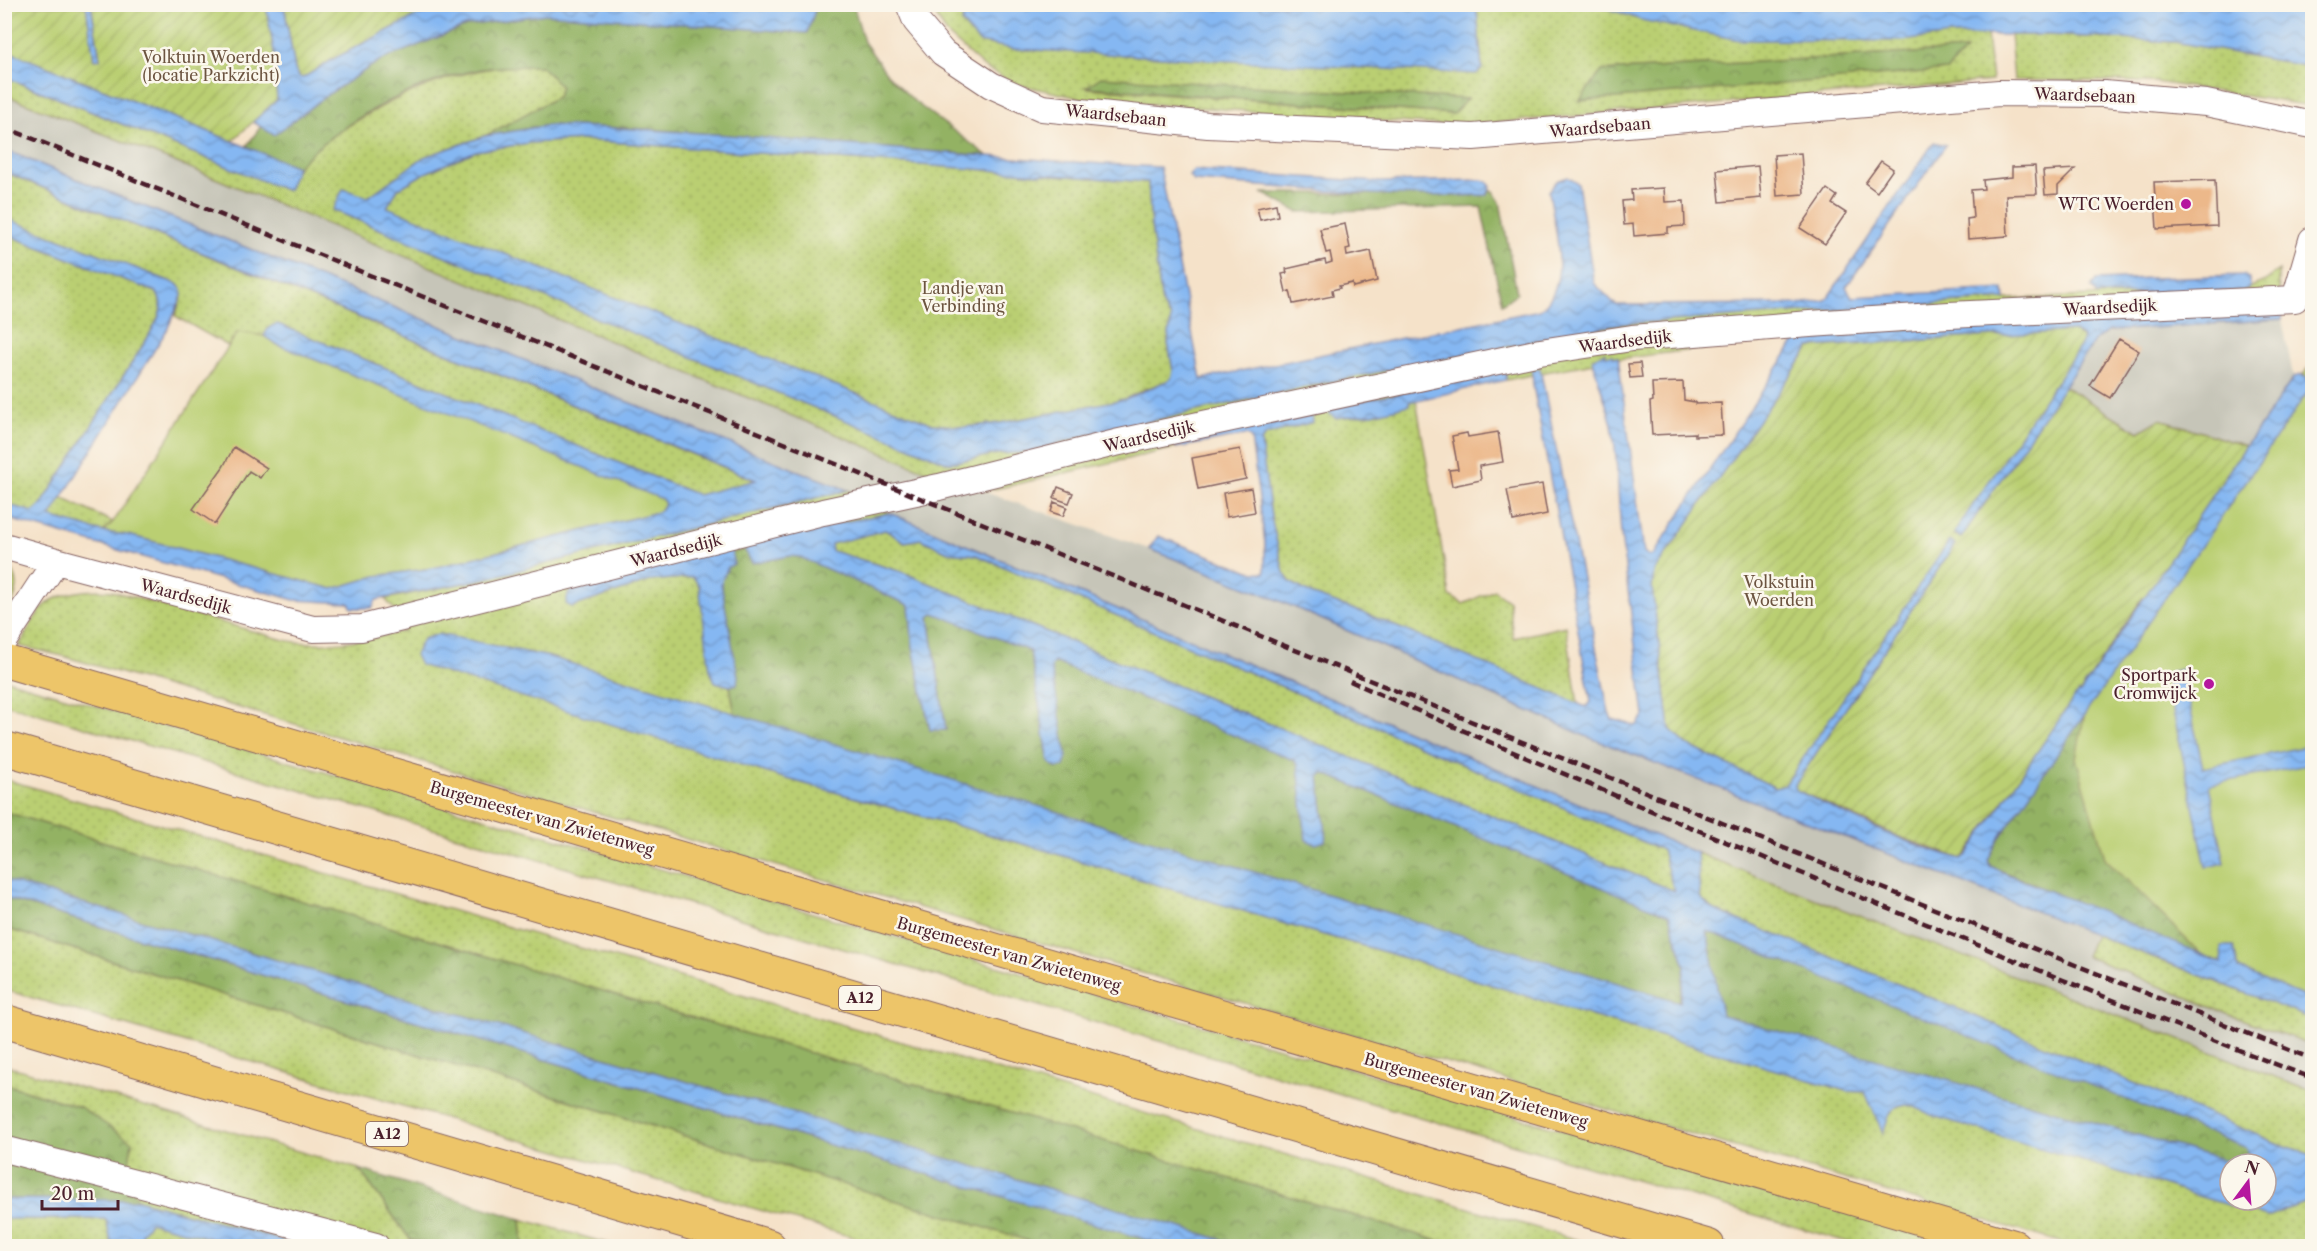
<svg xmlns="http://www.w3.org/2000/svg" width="2317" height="1251" font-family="'Libre Caslon Text',serif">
<defs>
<pattern id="grass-dots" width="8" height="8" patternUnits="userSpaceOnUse" patternTransform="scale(1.5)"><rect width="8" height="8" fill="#bacf72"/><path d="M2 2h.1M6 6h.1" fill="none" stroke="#a1b163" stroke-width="1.8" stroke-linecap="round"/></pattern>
<pattern id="forest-crowns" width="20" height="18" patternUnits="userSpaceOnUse" patternTransform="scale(1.5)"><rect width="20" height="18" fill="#93b264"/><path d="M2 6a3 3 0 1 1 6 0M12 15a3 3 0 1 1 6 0" fill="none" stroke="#7a9053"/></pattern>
<pattern id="garden-furrows" width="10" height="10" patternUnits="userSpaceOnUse" patternTransform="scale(1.5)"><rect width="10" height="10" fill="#bacf72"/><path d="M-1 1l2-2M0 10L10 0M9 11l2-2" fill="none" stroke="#a1b163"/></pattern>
<pattern id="water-waves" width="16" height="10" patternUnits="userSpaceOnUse" patternTransform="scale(1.5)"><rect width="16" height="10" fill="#85b7f2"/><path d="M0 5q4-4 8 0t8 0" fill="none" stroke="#6f94c4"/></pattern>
</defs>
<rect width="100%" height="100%" fill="#fbf7ec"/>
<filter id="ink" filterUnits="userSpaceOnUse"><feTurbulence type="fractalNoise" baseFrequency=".0167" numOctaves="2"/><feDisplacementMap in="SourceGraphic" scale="12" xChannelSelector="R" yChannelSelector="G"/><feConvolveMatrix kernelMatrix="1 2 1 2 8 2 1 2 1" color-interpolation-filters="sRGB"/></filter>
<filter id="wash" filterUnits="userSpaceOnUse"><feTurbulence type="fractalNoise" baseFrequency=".008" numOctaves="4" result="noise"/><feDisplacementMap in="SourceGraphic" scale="24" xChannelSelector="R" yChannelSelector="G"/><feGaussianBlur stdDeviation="1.35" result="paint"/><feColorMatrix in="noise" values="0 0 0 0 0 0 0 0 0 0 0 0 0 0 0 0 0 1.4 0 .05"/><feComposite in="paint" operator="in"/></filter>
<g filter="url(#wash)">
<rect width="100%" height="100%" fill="#f5e2c9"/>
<path fill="#c6c5b8" d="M 4,95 L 205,174 L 933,474 L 1149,549 L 1271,597 L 1583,735 L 1682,775 L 2312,1019 L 2312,1091 L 1681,846 L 890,513 L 848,490 L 5,150 Z
M 2278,319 L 2282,319 L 2294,381 L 2246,446 L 2160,419 L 2140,432 L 2064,386 L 2096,339 L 2109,331 Z"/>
<path fill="url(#grass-dots)" stroke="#82774e" stroke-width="1.5" fill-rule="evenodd" d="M 929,5 L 964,5 L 962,23 L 1482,69 L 1477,12 L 1474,5 L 1598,5 L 1641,20 L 1952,35 L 1987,34 L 1992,81 L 1454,126 L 1084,99 L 1016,84 L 985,68 L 947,34 ZM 1965,50 L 1947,70 L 1580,100 L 1603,71 ZM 1087,88 L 1466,100 L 1452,114 Z
M 1972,5 L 2043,5 C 2027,12 1990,10 1972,5 Z
M 2010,34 L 2051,35 L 2175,42 L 2312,67 L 2312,106 L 2156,82 L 2014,80 Z
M 509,66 L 542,66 L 561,87 L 557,97 L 485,136 L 424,157 L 368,197 L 333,210 L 949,463 L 997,454 L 1031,452 L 1087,435 L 1323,383 L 1620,324 L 2005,299 L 2242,291 L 2265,281 L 2279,271 L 2279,311 L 1798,337 L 1618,359 L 1618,357 L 1598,356 L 1592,359 L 1594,363 L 1541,373 L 1540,369 L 1532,371 L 1532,375 L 1506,380 L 1506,371 L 1335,418 L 1373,414 L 1409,405 L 1409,402 L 1416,400 L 1450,596 L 1463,604 L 1494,590 L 1509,601 L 1513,638 L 1566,626 L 1578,704 L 1369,615 L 1313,595 L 1291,582 L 1284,574 L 1271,517 L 1261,442 L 1266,435 L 1313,422 L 1174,441 L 1176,448 L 986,491 L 933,474 L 205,174 L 5,95 L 4,77 L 288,191 C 291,183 294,172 299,166 C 313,147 334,135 353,123 C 402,93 451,72 509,66 Z
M 583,140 L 1148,182 L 1151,225 L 1162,304 L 1171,318 L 1168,343 L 1173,371 L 1171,380 L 1145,389 L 1125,399 L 1000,423 L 964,427 L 933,424 L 386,207 L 398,189 L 423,174 L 476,151 L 530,143 Z
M 4,172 L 757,481 L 698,495 L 278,324 L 267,329 L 264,336 L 238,332 L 228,346 L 175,316 L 182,296 L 177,284 L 5,218 Z
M 4,234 L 156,292 C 168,309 155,323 147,339 L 42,504 L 33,512 L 5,504 Z
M 848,490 L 890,513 L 751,540 L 745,550 L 732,553 L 731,550 L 701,553 L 572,607 L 650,581 L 693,577 L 699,585 L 716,682 L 730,686 L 735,714 L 550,657 L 438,634 L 423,639 L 420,665 L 784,778 L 1034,847 L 1292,926 L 1385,952 L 1602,1019 L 1847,1091 L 1866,1092 L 1883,1132 C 1886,1126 1887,1115 1891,1110 C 1901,1098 1921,1109 1932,1115 L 2267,1217 L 2306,1202 L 2312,1206 L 2312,1246 L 2073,1246 L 63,656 L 19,646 C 28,631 37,609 52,600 C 70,591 93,589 112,591 L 284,640 C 325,648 364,640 404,631 L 393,608 L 385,599 L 479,580 Z
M 62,498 L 113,522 L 103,532 L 49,517 Z
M 885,530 L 905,542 L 921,539 L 948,552 L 976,555 L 1662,850 L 1674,891 L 902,572 L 832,551 L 830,544 Z
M 5,565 C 27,578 13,603 5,621 Z
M 4,679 L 41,690 L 1964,1246 L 1861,1246 L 5,704 Z
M 4,779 L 1598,1246 L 1455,1246 L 5,812 Z
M 1697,853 L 2312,1091 L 2312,1155 L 2274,1142 L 1915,991 L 1712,909 L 1700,897 Z
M 4,928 L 1045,1246 L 883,1246 L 5,990 Z
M 2095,935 L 2312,1019 L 2312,1045 L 2227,1014 L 2086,956 Z
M 4,1065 L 359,1169 L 410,1239 L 433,1246 L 302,1246 L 138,1200 L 127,1177 L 80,1107 L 5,1084 Z
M 4,1219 L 106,1219 L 112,1246 L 5,1246 Z
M 521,1219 L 617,1246 L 523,1246 Z
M 150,1222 L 239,1246 L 144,1246 L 141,1234 Z"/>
<path fill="url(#forest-crowns)" stroke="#6e6848" stroke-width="1.5" d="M 853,4 L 864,42 L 887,74 L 915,102 L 988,156 L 647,129 L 549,125 L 485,136 L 557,97 L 561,87 L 541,66 C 520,66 498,66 477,70 C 413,83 343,120 297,167 L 246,147 L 261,126 L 274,135 L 327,95 L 379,61 L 466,26 L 545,14 L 807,33 L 817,5 Z
M 1966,50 L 1947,70 L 1579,101 L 1602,71 Z
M 1101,77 L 1467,99 L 1453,114 L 1086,87 Z
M 1490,191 L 1493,191 L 1500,202 L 1517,293 L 1502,304 L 1481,207 L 1298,212 L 1262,193 C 1337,192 1412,196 1487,195 Z
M 745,550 L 752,563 L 790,556 L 800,557 L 909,605 L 913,647 L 930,730 L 946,730 L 929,616 L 934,613 L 1030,651 L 1049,762 L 1056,768 L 1051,666 L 1054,662 L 1294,760 L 1298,765 L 1306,839 L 1326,834 L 1319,777 L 1323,773 L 1669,915 L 1685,966 L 1679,1002 L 735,714 L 730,686 L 737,684 L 721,583 L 728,566 L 734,564 L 732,553 Z
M 2124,656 L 2223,964 L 1990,866 L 1988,860 L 1998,840 Z
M 5,812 L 1455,1246 L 1243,1246 L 5,880 Z
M 4,898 L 1167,1246 L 1045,1246 L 5,928 Z
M 1707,930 L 2248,1148 L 2250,1159 L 2244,1164 L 2231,1162 L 1721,1015 Z
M 4,1084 L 80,1107 L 132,1142 L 127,1177 L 138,1200 L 5,1199 Z
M 359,1169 L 521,1219 L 523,1246 L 433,1246 L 410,1239 Z"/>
<path fill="url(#garden-furrows)" stroke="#82774e" stroke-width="1.5" d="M 4,5 L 86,5 L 95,60 L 100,59 L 91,5 L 266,5 L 274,52 L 277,100 L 232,141 L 5,50 Z
M 284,5 L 459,5 L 418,15 L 335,58 L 303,78 L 298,77 L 295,69 Z
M 2073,331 L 2083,338 L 2081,345 L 1954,534 L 1961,538 L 2064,386 L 2139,432 L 2160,419 L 2246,446 L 2145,599 L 2143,597 L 2080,693 L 2078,693 L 1966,855 L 1962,859 L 1897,836 L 1796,790 L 1795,785 L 1955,544 L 1906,607 L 1785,786 L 1776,788 L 1687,745 L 1670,729 L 1652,588 L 1654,571 L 1810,347 Z"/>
<path fill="#bacf72" stroke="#82774e" stroke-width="1.5" d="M 238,332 L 264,336 L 276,344 L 663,499 L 665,504 L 658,512 L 433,568 L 376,576 L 333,589 L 128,535 L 103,532 L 113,522 Z
M 2312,365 L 2312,1000 L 2201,954 L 2105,858 L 2076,758 L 2085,712 L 2307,393 L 2311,387 L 2306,376 L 2302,375 Z"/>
<path fill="url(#water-waves)" stroke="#686b8e" stroke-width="1.5" fill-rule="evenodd" d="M 964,4 L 1474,5 L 1477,12 L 1482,69 L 1476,74 L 1013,49 L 979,42 L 962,23 Z
M 1972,4 C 1990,10 2027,12 2044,4 L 2312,5 L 2312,67 L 2175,42 L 2051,35 L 1952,35 L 1901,41 L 1739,40 L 1641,20 L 1598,5 Z
M 86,5 L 91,5 L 100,59 L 94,60 Z
M 266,5 L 284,5 L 295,69 L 298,77 L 303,78 L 335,58 L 418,15 L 459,5 L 817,5 L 807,33 L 545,14 L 466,26 L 379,61 L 327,95 L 274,135 L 253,122 L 277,100 L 274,52 Z
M 5,50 L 297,167 L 288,191 L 5,77 Z
M 549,125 C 753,132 956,158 1160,167 L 1201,379 L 1540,310 C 1573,283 1554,227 1549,191 L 1557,181 L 1568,177 L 1578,184 L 1594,283 L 1616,305 L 1799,304 L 1826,300 L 1934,142 L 1946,145 L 1846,287 L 1852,297 L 2004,289 L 2005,299 L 1620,324 L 1323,383 L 1087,435 L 1031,452 L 997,454 L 949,463 L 333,210 L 343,189 L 368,197 L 424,157 L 485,136 ZM 583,140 L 1148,182 L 1151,225 L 1162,304 L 1171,318 L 1168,343 L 1173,371 L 1171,379 L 1125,399 L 1000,423 L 964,427 L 933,424 L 387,207 L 398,189 L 423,174 L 476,151 L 530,143 Z
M 5,150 L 796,470 L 848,490 L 479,580 L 376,600 L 372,608 L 352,608 L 349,603 L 294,600 L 5,518 L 5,504 L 33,512 L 42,504 L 147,339 C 155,323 168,309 156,292 L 5,234 L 5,218 L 177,284 L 182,290 L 182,296 L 167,330 L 50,517 L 103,532 L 128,535 L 333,589 L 376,576 L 433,568 L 658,512 L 665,504 L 662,499 L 276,344 L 264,336 C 267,329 270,325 278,324 L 698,495 L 756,480 L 5,172 Z
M 1194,170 L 1379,182 L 1482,180 L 1488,182 L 1491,187 L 1487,195 C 1389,199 1292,188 1194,181 L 1189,176 Z
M 2244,275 L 2250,280 L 2250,287 L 2242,291 L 2097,295 L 2091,288 L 2096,280 Z
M 2279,311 L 2283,313 L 2282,319 L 2109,331 L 2096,339 L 1961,538 L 1954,533 L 2081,345 L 2083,337 L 2073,331 L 1810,347 L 1654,571 L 1652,588 L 1670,729 L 1687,745 L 1776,788 L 1785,785 L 1949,541 L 1955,544 L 1795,785 L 1796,790 C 1849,816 1904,844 1962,859 L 1967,855 L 2078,692 L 2080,693 L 2241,453 L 2294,377 L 2300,375 C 2311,378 2312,384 2307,393 L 1998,840 L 1988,860 L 1990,866 L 2007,874 L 2117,918 L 2222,963 L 2221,946 L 2233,946 L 2239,969 L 2312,1000 L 2312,1019 L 1583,735 L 1271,597 L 1149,549 L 1158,536 L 1249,571 L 1265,573 L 1265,543 L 1251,438 L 1247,435 L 1176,448 L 1174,440 L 1300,415 L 1312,415 L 1313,422 L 1266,435 L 1261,442 L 1271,517 L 1284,573 L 1290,582 L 1313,595 L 1369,615 L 1586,707 L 1591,702 L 1533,385 L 1532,371 L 1540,368 L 1609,713 L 1612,719 L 1636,726 L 1644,716 L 1621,535 L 1616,457 L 1612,424 L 1592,359 L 1605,352 L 1606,356 L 1612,355 L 1614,357 L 1618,357 L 1644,552 L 1649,556 L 1653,555 L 1798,337 L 1810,334 Z
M 1506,371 L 1506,380 L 1409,402 L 1409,405 L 1373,414 L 1335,418 L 1329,413 L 1331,407 Z
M 890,513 L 1697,853 L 1700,897 L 1712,909 L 1915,991 L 2274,1142 L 2312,1155 L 2312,1206 L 2306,1202 L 2267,1217 L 1931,1115 C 1901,1099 1893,1099 1883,1133 L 1865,1092 L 1847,1091 L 1602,1019 L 1385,952 L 1292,926 L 1034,847 L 784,778 L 420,665 L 415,655 L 423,639 L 438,634 L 550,657 L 1680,1002 L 1685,966 L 1669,915 L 1323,773 L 1319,777 L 1326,834 L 1325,841 L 1316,844 L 1306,840 L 1298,765 L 1294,760 L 1054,662 L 1051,667 L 1067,756 L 1064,767 L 1056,768 L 1049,762 L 1030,651 L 934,613 L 929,617 L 946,730 L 930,730 L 913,647 L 909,605 L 800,557 L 790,556 L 752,563 L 745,550 L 751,540 ZM 885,530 L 905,542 L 921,539 L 948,552 L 976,555 L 1662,850 L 1674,891 L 902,572 L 832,551 L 831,544 ZM 1707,931 L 2247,1148 L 2250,1159 L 2244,1164 L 2266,1164 L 2266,1200 L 2230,1200 L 2230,1164 L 2238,1164 L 1722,1015 Z
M 731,550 L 734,564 L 728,567 L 721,583 L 738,676 L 737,684 L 730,686 L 715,682 L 710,670 L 699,585 L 693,577 L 650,581 L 572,607 L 566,604 L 568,594 L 579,585 L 701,553 Z
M 2182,669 L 2203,768 L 2312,745 L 2312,764 L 2209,785 L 2225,863 L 2206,867 L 2165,673 Z
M 5,880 L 1243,1246 L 1167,1246 L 5,898 Z
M 4,1199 L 138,1200 L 302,1246 L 239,1246 L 150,1222 L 141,1234 L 144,1246 L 112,1246 L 106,1219 L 5,1219 Z"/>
<g id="blocks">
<path fill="#ecb88a" d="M 1801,153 L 1804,194 L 1777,196 L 1774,155 Z
M 1881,161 L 1893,169 L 1877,192 L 1865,183 Z
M 1758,166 L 1761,198 L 1720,202 L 1717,170 Z
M 2035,166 L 2037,194 L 2006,195 L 2008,236 L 1968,239 L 1967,219 L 1973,218 L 1971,190 L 1984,189 L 1983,180 L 2012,177 L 2012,167 Z
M 2075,169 L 2058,186 L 2058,194 L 2045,195 L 2043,171 Z
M 2215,180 L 2217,226 L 2157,229 L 2154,182 Z
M 1664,188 L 1665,202 L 1684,201 L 1685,226 L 1668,227 L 1668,233 L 1634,236 L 1633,224 L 1624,225 L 1622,201 L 1632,200 L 1631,190 Z
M 1827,189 L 1837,196 L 1832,204 L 1846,213 L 1825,244 L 1800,228 Z
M 1276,204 L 1278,216 L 1260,220 L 1257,208 Z
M 1345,224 L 1350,248 L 1346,249 L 1347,256 L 1371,251 L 1377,281 L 1353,287 L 1352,283 L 1339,286 L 1340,288 L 1332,290 L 1333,296 L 1293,304 L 1290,291 L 1286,292 L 1282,274 L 1287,273 L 1286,269 L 1325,260 L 1326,264 L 1332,262 L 1330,252 L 1326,253 L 1320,229 Z
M 2119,339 L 2139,351 L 2110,398 L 2090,386 Z
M 1640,363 L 1642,377 L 1630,378 L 1628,364 Z
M 1683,382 L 1684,400 L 1695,402 L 1695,404 L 1721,403 L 1723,435 L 1695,436 L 1695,433 L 1652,435 L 1650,402 L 1653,401 L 1652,383 Z
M 1498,432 L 1503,462 L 1479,466 L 1481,480 L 1452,486 L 1449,470 L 1458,469 L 1452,436 L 1467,433 L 1468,437 Z
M 234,447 L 267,468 L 260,478 L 249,471 L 215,524 L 193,509 L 223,467 Z
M 1240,449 L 1246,479 L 1198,489 L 1192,458 Z
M 1542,484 L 1547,514 L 1513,521 L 1507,490 Z
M 1058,487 L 1073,493 L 1069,503 L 1054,498 Z
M 1251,488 L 1255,512 L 1227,517 L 1223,493 Z
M 1054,502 L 1067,507 L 1063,516 L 1051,512 Z"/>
</g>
</g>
<g filter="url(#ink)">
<use href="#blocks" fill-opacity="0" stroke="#866362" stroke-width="1.5"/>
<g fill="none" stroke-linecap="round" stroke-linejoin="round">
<defs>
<path id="minor" d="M 909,4 L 916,21 L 943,53 L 991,85 L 1042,108 L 1208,125 L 1473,137 L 1999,93 L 2104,94 L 2206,103 L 2312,125
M 4,546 L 56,561 L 313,629 L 362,628 L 823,512 L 939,487 L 1115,443 L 1540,352 L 1632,338 L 1810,324 L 1949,315 L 2295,299 L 2312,240
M 4,640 L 56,561
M 4,1149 L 376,1246"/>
<path id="major" d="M 4,661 L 2014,1246"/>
<path id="highway" d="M 4,748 L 1708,1246
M 4,1021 L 769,1246"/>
</defs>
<use href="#minor" stroke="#866362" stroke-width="28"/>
<use href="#major" stroke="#866362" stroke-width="34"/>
<use href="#highway" stroke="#866362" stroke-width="35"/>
<use href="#minor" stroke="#fff" stroke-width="26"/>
<use href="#major" stroke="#edc569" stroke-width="32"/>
<use href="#highway" stroke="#edc569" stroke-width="33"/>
<path stroke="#4a1f2b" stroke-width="4.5" stroke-dasharray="9 4.5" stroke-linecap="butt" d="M 4,127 L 1932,908 L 2312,1059
M 1350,681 C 1540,765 1731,845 1924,923 C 2053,976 2182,1029 2312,1078"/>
</g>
</g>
<g fill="#b5179e" stroke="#fbf7ec" stroke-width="2">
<circle cx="2186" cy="204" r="6"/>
<circle cx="2209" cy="684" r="6"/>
</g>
<g text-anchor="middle" stroke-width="5" stroke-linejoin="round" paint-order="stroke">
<g fill="#fbf7ec" stroke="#7f6065" stroke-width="1.5">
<rect x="839" y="986" width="42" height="24" rx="4.5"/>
<rect x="366" y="1122" width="42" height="24" rx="4.5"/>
</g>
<g font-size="15" font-weight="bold" fill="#4a1f2b">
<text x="860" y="1003">A12</text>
<text x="387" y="1139">A12</text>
</g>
<g font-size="16" fill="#6c5440" stroke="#fbf7ec">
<text x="211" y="63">Volktuin Woerden<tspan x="211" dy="18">(locatie Parkzicht)</tspan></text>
<text x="963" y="294">Landje van<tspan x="963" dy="18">Verbinding</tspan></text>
<text x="1779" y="588">Volkstuin<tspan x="1779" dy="18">Woerden</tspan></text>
</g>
<g font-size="16" fill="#4a1f2b" stroke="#fbf7ec">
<text transform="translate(2085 95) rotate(2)" y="6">Waardsebaan</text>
<text transform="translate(1116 115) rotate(6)" y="6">Waardsebaan</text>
<text transform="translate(1600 127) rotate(-5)" y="6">Waardsebaan</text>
<text transform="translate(2110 307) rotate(-3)" y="6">Waardsedijk</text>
<text transform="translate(1625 341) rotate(-7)" y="6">Waardsedijk</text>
<text transform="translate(1149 436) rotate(-13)" y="6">Waardsedijk</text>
<text transform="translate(676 550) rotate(-14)" y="6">Waardsedijk</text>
<text transform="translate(186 596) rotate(15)" y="6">Waardsedijk</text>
<text transform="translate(542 818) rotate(16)" y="6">Burgemeester van Zwietenweg</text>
<text transform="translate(1009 954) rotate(16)" y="6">Burgemeester van Zwietenweg</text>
<text transform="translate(1476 1090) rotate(16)" y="6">Burgemeester van Zwietenweg</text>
</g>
<g font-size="16" fill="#4a1f2b" stroke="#fbf7ec" text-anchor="end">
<text x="2174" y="210">WTC Woerden</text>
<text x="2197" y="681">Sportpark<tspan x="2197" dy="18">Cromwijck</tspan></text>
</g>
</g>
<rect width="2317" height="1251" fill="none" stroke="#fbf7ec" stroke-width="24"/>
<g transform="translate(2248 1182) rotate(16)"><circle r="28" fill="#fbf7ec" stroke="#b4a19f" stroke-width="1.5"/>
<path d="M0-4.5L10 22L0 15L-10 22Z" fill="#b5179e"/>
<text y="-9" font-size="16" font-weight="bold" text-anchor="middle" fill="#4a1f2b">N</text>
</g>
<path d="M42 1200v9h76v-9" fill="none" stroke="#4a1f2b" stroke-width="3"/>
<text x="51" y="1200" font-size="18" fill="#4a1f2b" stroke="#fbf7ec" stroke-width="4.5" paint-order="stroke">20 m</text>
</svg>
